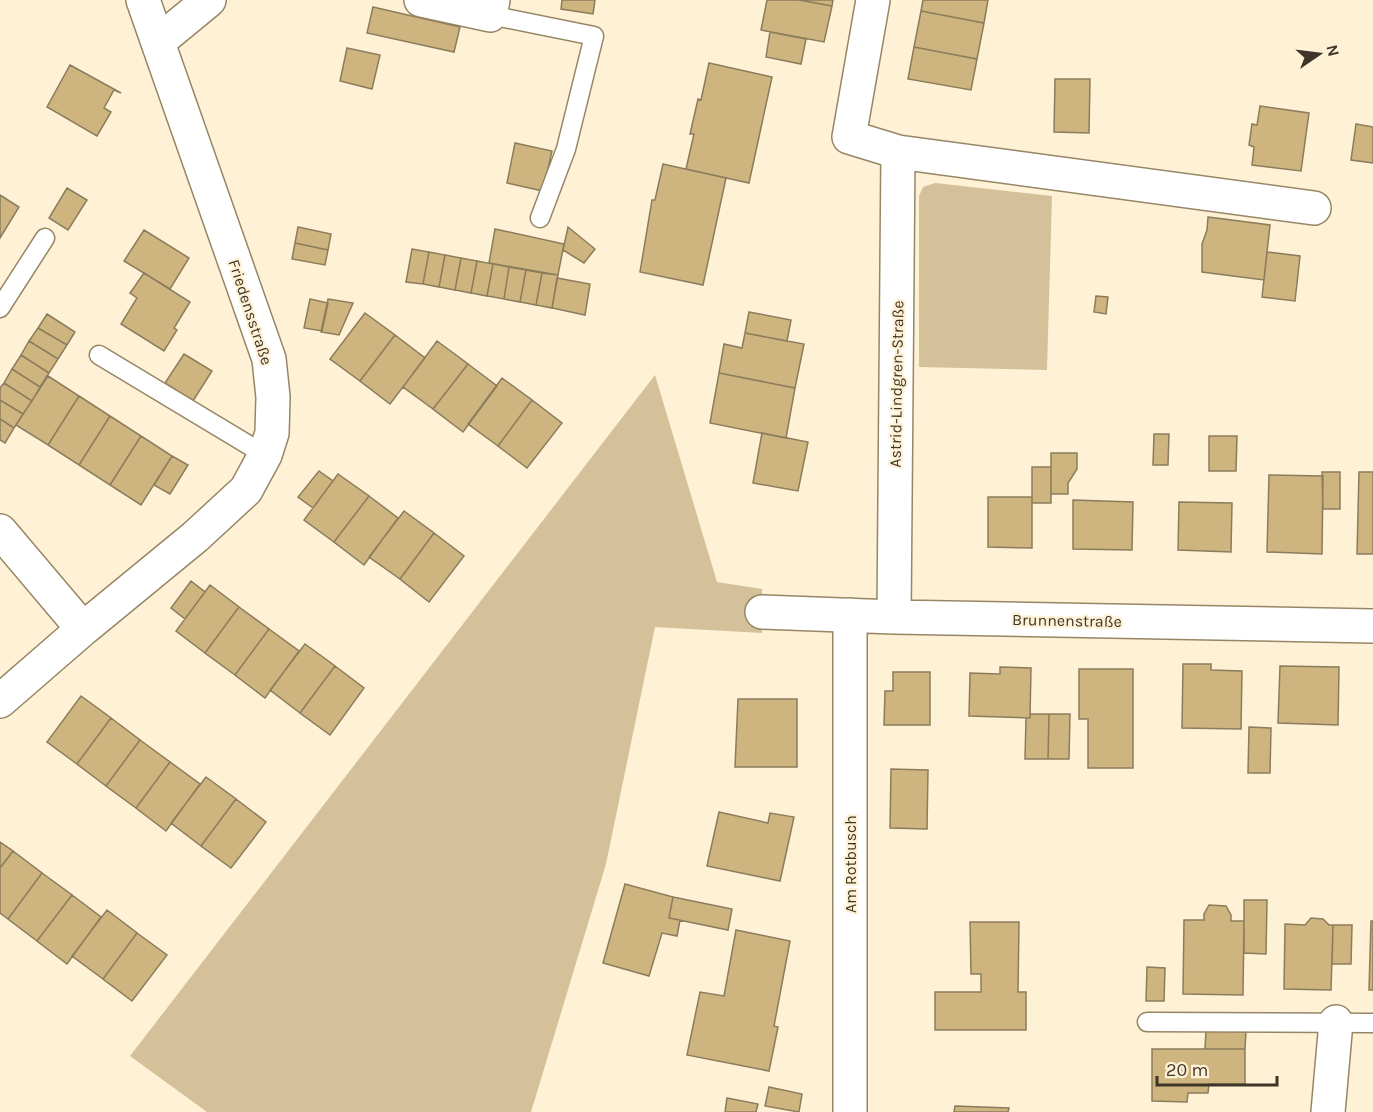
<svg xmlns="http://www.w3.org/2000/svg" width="1373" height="1112" font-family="Karla,sans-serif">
<rect width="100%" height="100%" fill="#fff1d5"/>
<path fill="#d4c19a" d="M 935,183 L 1052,196 L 1047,370 L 919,367 L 919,196 L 923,187 Z
M 655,375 L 717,582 L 762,589 L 762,633 L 655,627 L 606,864 L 531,1112 L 207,1112 L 130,1056 Z"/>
<path fill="#ceb47f" stroke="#8b7c5c" stroke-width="1.5" d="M 562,0 L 595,0 L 593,14 L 561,9 Z
M 767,0 L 799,0 L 832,6 L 824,42 L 761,30 Z
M 799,0 L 833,0 L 832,6 Z
M 923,0 L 988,0 L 984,23 L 921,11 Z
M 373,7 L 460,27 L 454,52 L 367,33 Z
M 921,11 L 984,23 L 977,59 L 914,47 Z
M 770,32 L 806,39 L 801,64 L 766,57 Z
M 914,47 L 977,59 L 971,90 L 908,79 Z
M 347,48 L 380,55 L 372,89 L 340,81 Z
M 709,63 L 772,77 L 749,183 L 686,169 L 694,134 L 690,134 L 698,99 L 701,100 Z
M 70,65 L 121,93 L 114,90 L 104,108 L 111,112 L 97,136 L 47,107 Z
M 1055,79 L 1090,79 L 1089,133 L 1054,132 Z
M 1260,106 L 1309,113 L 1301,171 L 1252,165 L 1254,147 L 1249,145 L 1252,124 L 1257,125 Z
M 1356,124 L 1373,127 L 1373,163 L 1351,160 Z
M 515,143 L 552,151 L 543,191 L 507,183 Z
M 663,164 L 726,178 L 703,285 L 640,272 L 652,200 L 655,200 Z
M 67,188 L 87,200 L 68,230 L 49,218 Z
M 0,195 L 19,207 L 0,238 Z
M 1208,217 L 1270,225 L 1264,280 L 1202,272 L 1202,244 L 1207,230 Z
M 298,227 L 331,234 L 328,250 L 295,243 Z
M 568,227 L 595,249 L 584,263 L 563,250 Z
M 495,229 L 564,244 L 558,275 L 489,263 Z
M 144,230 L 189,258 L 170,289 L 124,261 Z
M 295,243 L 328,250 L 325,265 L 292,259 Z
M 412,249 L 429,252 L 423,284 L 406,282 Z
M 429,252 L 445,255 L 439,287 L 423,284 Z
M 1267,252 L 1300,256 L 1295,301 L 1262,297 Z
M 445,255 L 461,258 L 455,290 L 439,287 Z
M 461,258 L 477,261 L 471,293 L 455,290 Z
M 477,261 L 493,264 L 487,296 L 471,293 Z
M 493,264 L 509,267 L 504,299 L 487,296 Z
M 509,267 L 526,270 L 520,302 L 504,299 Z
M 526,270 L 542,273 L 536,305 L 520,302 Z
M 144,273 L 190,302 L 174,328 L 177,330 L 164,351 L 121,324 L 137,298 L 130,293 Z
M 542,273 L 558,275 L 552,308 L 536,305 Z
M 557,278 L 590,284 L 585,315 L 552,308 Z
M 1096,296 L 1108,297 L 1106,314 L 1094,312 Z
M 310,299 L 328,303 L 322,331 L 304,328 Z
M 328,299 L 353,303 L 339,335 L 321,332 Z
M 749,312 L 791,320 L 787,341 L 745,333 Z
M 365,313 L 395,335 L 360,381 L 330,359 Z
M 47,314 L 75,332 L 67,345 L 38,328 Z
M 38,328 L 67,345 L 58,359 L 29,341 Z
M 745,333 L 804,344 L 795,388 L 719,373 L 724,344 L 742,348 Z
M 395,335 L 425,358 L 390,404 L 360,381 Z
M 29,341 L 58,359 L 49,373 L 21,355 Z
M 437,341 L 468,364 L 433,409 L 403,387 Z
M 184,354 L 212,371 L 193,401 L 165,383 Z
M 21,355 L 49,373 L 40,387 L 12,369 Z
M 468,364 L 497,386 L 463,432 L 433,409 Z
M 12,369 L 40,387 L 32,401 L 4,383 Z
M 719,373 L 795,388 L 786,438 L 710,423 Z
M 48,376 L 79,396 L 48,445 L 16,425 Z
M 502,378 L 532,400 L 498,446 L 468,424 Z
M 4,383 L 32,401 L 23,414 L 0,400 L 0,388 Z
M 79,396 L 110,416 L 79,465 L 48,445 Z
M 0,400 L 23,414 L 14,428 L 0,419 Z
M 532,400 L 562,423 L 527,468 L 498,446 Z
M 110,416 L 141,436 L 110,485 L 79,465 Z
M 0,419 L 14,428 L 5,443 L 0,440 Z
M 762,433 L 808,442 L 798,491 L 753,483 Z
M 1154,434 L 1169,434 L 1168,465 L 1153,465 Z
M 141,436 L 172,456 L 141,505 L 110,485 Z
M 1209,436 L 1237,436 L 1236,471 L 1209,471 Z
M 1051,453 L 1077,453 L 1077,469 L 1068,483 L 1068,494 L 1051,494 Z
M 172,456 L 188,465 L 170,494 L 154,485 Z
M 1032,467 L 1051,467 L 1051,503 L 1032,503 Z
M 319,471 L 333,481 L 313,508 L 298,497 Z
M 1322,472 L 1340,472 L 1340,509 L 1323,509 Z
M 1359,472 L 1373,472 L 1373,554 L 1357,554 Z
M 338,474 L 369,496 L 334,542 L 304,520 Z
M 1269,475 L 1323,476 L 1322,554 L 1267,552 Z
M 369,496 L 398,518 L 364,565 L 334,542 Z
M 988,497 L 1032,497 L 1032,548 L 988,547 Z
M 1073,500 L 1133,502 L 1132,550 L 1073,549 Z
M 1179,502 L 1232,503 L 1231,552 L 1178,550 Z
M 404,511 L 434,533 L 400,579 L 369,557 Z
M 434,533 L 464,556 L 429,602 L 400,579 Z
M 191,581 L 205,592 L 185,619 L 171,608 Z
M 210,585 L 239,607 L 205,653 L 176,631 Z
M 239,607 L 269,629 L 235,675 L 205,653 Z
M 269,629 L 299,651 L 265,698 L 235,675 Z
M 305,644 L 335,666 L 300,713 L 270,690 Z
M 1183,664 L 1211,664 L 1211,670 L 1242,671 L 1241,729 L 1182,728 Z
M 335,666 L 364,688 L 330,735 L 300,713 Z
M 1280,666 L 1339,667 L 1338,725 L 1278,723 Z
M 1000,667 L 1031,668 L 1030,718 L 969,716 L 970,673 L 1000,674 Z
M 1079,669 L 1133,669 L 1133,768 L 1088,768 L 1088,719 L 1079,719 Z
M 893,672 L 930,672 L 930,725 L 884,725 L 885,691 L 893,691 Z
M 81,696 L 111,718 L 77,764 L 47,742 Z
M 738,699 L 797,699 L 797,767 L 735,767 Z
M 1030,714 L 1049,714 L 1048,759 L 1025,759 L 1026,718 L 1030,718 Z
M 1049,714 L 1070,714 L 1069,759 L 1048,759 Z
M 111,718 L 140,740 L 106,786 L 77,764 Z
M 1249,727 L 1271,728 L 1270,773 L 1248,773 Z
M 140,740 L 170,762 L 136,808 L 106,786 Z
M 170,762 L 200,784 L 166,831 L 136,808 Z
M 891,769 L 928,770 L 927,829 L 890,828 Z
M 206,777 L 236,799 L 201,846 L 171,823 Z
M 236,799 L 266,822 L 231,868 L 201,846 Z
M 719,812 L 768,823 L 770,813 L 794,817 L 780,881 L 707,866 Z
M 0,842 L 13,851 L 0,868 Z
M 13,851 L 42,873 L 8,919 L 0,913 L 0,868 Z
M 42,873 L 72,895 L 37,941 L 8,919 Z
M 625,884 L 673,897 L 669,918 L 680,920 L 677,936 L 662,933 L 649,976 L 603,963 Z
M 72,895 L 101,917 L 67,964 L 37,941 Z
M 673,897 L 732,909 L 728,930 L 669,918 Z
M 1244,900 L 1267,900 L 1266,954 L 1244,953 Z
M 1209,905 L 1226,906 L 1231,915 L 1231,921 L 1244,921 L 1243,995 L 1183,994 L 1184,920 L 1204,920 L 1204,914 Z
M 107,910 L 137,933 L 103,979 L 72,956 Z
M 1311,918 L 1323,919 L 1329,925 L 1333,925 L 1331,990 L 1284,989 L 1285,924 L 1305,925 Z
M 1371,921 L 1373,921 L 1373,990 L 1369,990 Z
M 970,922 L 1019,922 L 1018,992 L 1026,992 L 1026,1030 L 935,1030 L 935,992 L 981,992 L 981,974 L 971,974 Z
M 1333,925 L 1352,925 L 1351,964 L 1332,964 Z
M 736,930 L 790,941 L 774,1026 L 778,1027 L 769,1071 L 687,1055 L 700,992 L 724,996 Z
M 137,933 L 167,955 L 132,1001 L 103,979 Z
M 1147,967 L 1165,968 L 1164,1001 L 1146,1001 Z
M 1206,1031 L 1246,1031 L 1245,1049 L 1205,1049 Z
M 1152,1049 L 1245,1049 L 1245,1084 L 1209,1084 L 1208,1093 L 1188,1093 L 1187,1102 L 1152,1101 Z
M 769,1087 L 802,1094 L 799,1112 L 765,1106 Z
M 727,1098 L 758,1104 L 756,1112 L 725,1112 Z
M 955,1106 L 1009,1108 L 1008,1112 L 954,1112 Z"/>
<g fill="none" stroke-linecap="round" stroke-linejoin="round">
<defs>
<path id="service" d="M 490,15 L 594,36 L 566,149 L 540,218
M 0,308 L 45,238
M 99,355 L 265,455
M 1147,1022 L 1373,1023"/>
<path id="minor" d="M 421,0 L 490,15 L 493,0
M 873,0 L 849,137 L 898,152 L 894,617
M 158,42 L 209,0
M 898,152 L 1314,208
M 0,531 L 83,629
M 762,612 L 894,617 L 1373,626
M 0,701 L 83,629 L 195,537 L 246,490 L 265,455 L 272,433 L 273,397 L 269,359 L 143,0
M 850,1112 L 850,615
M 1328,1112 L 1336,1022"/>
</defs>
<use href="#service" stroke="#968665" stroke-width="21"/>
<use href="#minor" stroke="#968665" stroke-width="36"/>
<use href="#service" stroke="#fff" stroke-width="18"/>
<use href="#minor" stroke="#fff" stroke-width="33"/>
</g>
<g text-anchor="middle" stroke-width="4.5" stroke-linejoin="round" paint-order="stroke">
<g font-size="16" fill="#3e3729" stroke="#fff1d5">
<text transform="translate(251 312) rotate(72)" y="6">Friedensstraße</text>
<text transform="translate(896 384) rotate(-89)" y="6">Astrid-Lindgren-Straße</text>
<text transform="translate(1067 620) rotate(1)" y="6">Brunnenstraße</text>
<text transform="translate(850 864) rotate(-90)" y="6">Am Rotbusch</text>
</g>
</g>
<g transform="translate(1319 54) rotate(76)" stroke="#fff1d5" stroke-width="4.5" paint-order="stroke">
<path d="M0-4.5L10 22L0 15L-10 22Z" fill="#3e3729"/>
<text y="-9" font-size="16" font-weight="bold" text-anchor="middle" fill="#3e3729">N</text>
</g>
<path d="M1157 1076v9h120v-9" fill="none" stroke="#3e3729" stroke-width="3"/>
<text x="1166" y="1076" font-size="18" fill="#3e3729" stroke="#fff1d5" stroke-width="4.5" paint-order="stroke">20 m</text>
</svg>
